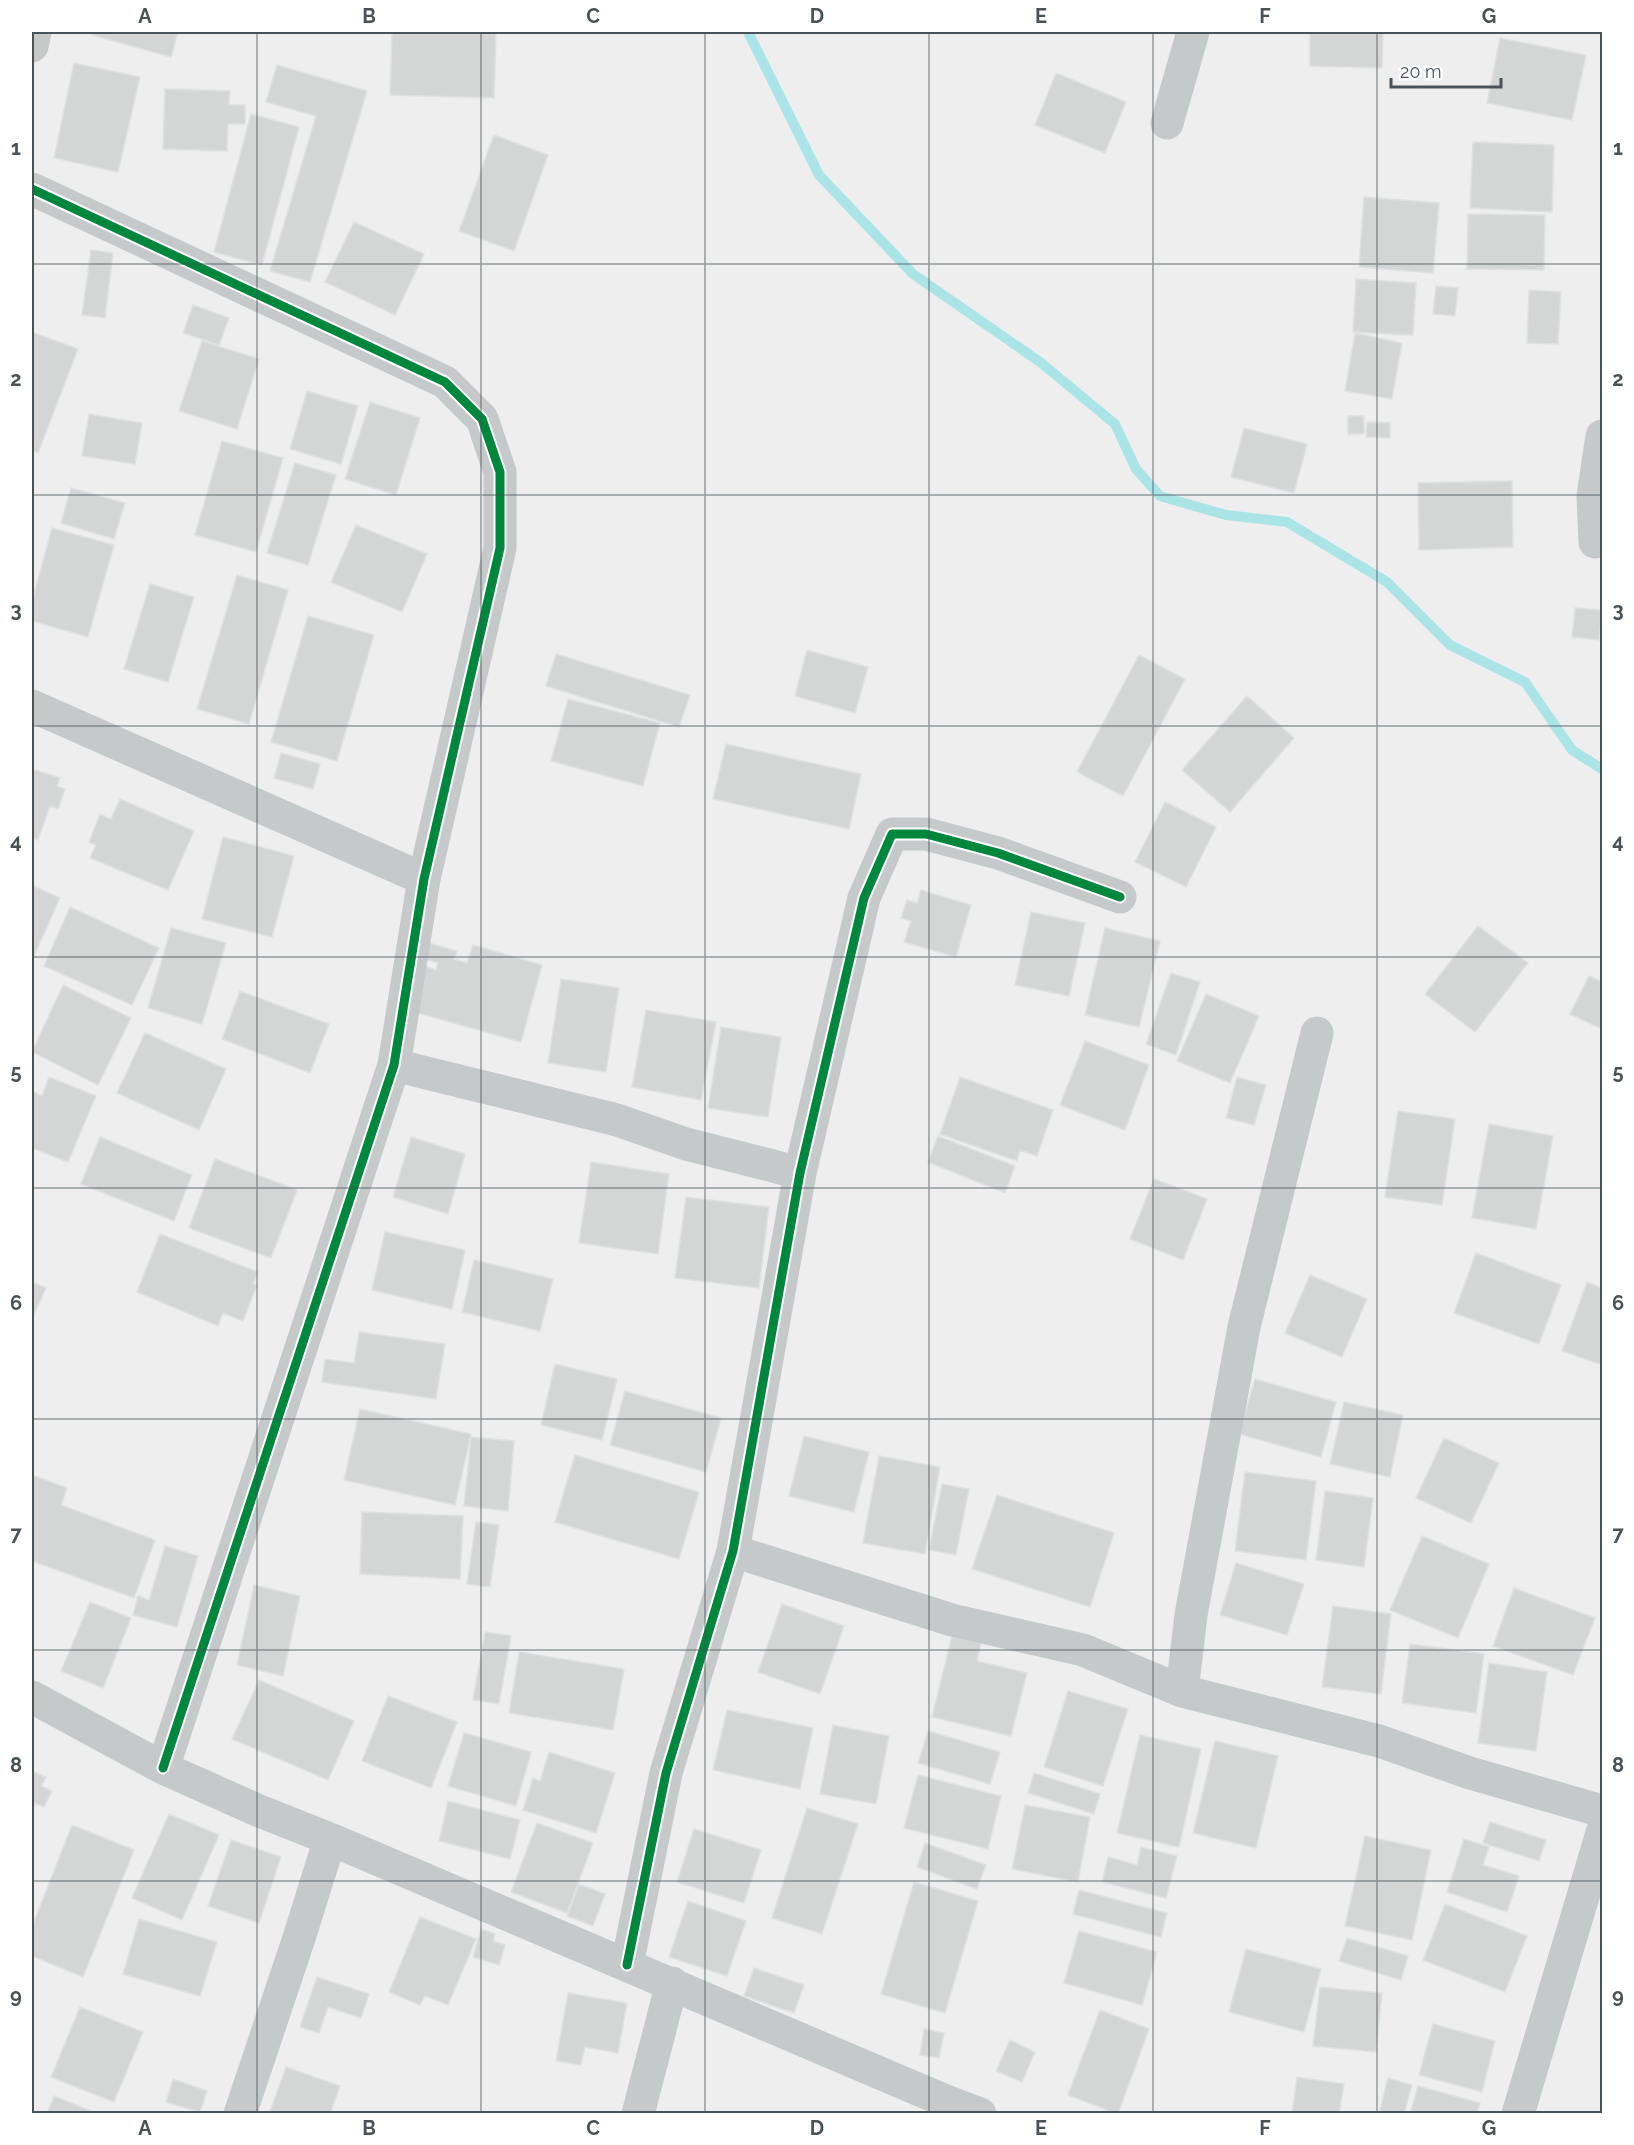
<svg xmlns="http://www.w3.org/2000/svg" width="1634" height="2145" font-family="Raleway,sans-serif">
<rect width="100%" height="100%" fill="#eee"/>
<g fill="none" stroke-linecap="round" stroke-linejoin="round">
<path stroke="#abe4e7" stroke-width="10" d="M 748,32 L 819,175 L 913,274 L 1040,362 L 1115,424 L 1136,469 L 1160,496 L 1226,515 L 1287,522 L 1387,582 L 1450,645 L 1525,682 L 1572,750 L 1602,769"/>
</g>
<path fill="#d4d6d6" stroke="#dfe0e1" stroke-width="1.5" d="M 93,32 L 178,32 L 171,57 L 92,35 Z
M 392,32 L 496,32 L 494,98 L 390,95 Z
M 1310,32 L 1383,32 L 1382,68 L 1310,66 Z
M 1500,38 L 1586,55 L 1572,120 L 1487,103 Z
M 74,63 L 140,77 L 118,172 L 54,158 Z
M 277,65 L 367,91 L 310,282 L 270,271 L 316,116 L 266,102 Z
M 1056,73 L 1126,102 L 1105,153 L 1035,125 Z
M 165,89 L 230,91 L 229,105 L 245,105 L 245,124 L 228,124 L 227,151 L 163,149 Z
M 251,114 L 299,127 L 262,265 L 214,252 Z
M 494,135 L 548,155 L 514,251 L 459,231 Z
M 1473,142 L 1554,145 L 1552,212 L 1470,208 Z
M 1364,197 L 1439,203 L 1433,273 L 1359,267 Z
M 1468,214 L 1545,215 L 1544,270 L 1467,269 Z
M 354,222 L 424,254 L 395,315 L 325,282 Z
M 91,250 L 113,253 L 105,318 L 82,315 Z
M 1356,279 L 1416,283 L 1413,335 L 1353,332 Z
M 1436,286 L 1458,288 L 1455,316 L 1433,314 Z
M 1529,290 L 1561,292 L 1558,344 L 1527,343 Z
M 193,305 L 229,318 L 219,345 L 183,333 Z
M 32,332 L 78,349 L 38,453 L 32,450 Z
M 1355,333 L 1402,343 L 1392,399 L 1345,391 Z
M 202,341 L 259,359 L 237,429 L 179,411 Z
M 307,391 L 358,406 L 341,464 L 290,449 Z
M 370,402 L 420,418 L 396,495 L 345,479 Z
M 89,414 L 142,423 L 135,464 L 82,456 Z
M 1348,416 L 1364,416 L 1364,434 L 1348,434 Z
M 1367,422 L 1390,423 L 1390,438 L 1366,437 Z
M 1244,428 L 1307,444 L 1294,493 L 1231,477 Z
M 222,441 L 283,458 L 256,552 L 195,535 Z
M 295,463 L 336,475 L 308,565 L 267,553 Z
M 1512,481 L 1513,547 L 1419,550 L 1418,483 Z
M 71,488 L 125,503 L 114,539 L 61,523 Z
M 356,525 L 427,554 L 402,612 L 331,582 Z
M 52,528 L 114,545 L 88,637 L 32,621 L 32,601 Z
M 237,575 L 288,590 L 249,724 L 197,709 Z
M 150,584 L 194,597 L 168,682 L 124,669 Z
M 1575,608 L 1602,610 L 1599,640 L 1572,637 Z
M 308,616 L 374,635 L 337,761 L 271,742 Z
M 807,650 L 868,667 L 855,713 L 795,696 Z
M 556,654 L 690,695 L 679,727 L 546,686 Z
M 1139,655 L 1185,679 L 1123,796 L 1077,772 Z
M 1247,696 L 1294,738 L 1230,812 L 1182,770 Z
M 568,699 L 660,723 L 643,786 L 551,761 Z
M 726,744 L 861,774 L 849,829 L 713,799 Z
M 281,753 L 320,764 L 313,789 L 274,778 Z
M 32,769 L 60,778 L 57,786 L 65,789 L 58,809 L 50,806 L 38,840 L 32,838 Z
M 120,799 L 194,831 L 168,890 L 90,858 L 96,845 L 89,842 L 100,814 L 111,819 Z
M 1165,802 L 1216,827 L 1186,887 L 1135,862 Z
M 223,837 L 294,856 L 272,937 L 202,919 Z
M 32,885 L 60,898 L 34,956 L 32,955 Z
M 921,890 L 971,905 L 956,957 L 904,942 L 911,921 L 901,918 L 907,900 L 917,903 Z
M 70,907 L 159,948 L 132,1005 L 44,966 Z
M 1031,912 L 1085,923 L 1069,996 L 1015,985 Z
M 1478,926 L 1528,963 L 1475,1032 L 1425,994 Z
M 171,928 L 226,943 L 202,1024 L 148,1008 Z
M 1105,928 L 1160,941 L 1139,1027 L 1085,1015 Z
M 429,943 L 457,951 L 454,959 L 467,963 L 473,945 L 542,965 L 521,1042 L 411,1011 L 424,966 L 436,970 L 438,963 L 424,959 Z
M 1171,973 L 1200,982 L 1176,1055 L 1146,1044 Z
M 1589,976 L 1602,982 L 1602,1029 L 1570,1014 Z
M 561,979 L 619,988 L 606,1072 L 548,1063 Z
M 63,985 L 131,1018 L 98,1085 L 32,1052 Z
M 240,991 L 329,1024 L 310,1073 L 222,1039 Z
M 1206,994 L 1259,1016 L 1230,1083 L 1177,1061 Z
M 646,1010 L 716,1022 L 701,1100 L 632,1087 Z
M 721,1027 L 781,1037 L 768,1117 L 708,1108 Z
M 145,1033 L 226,1069 L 199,1130 L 117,1093 Z
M 1085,1041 L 1149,1065 L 1125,1130 L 1060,1105 Z
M 49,1077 L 96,1096 L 68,1162 L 32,1148 L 32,1091 L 42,1096 Z
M 960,1077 L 1053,1110 L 1037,1156 L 1020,1150 L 1017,1161 L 940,1134 Z
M 1237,1077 L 1266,1085 L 1254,1125 L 1226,1118 Z
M 1398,1111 L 1455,1119 L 1442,1205 L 1385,1197 Z
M 1489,1124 L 1553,1136 L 1536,1229 L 1472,1218 Z
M 938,1136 L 1015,1166 L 1005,1193 L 928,1162 Z
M 100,1137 L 192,1175 L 174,1221 L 81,1184 Z
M 411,1137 L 465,1154 L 448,1214 L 393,1197 Z
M 215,1159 L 297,1190 L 271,1258 L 189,1228 Z
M 591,1162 L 669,1174 L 658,1254 L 579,1243 Z
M 1154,1179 L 1207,1199 L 1183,1260 L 1130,1239 Z
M 686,1197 L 769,1207 L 759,1288 L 675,1278 Z
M 385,1232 L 465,1250 L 452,1309 L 372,1290 Z
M 160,1234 L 258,1272 L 253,1284 L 257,1285 L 243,1321 L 223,1313 L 218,1326 L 137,1292 Z
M 1476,1253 L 1561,1285 L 1539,1344 L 1454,1313 Z
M 474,1260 L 553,1279 L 540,1331 L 462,1312 Z
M 1310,1275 L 1367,1299 L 1342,1357 L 1285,1333 Z
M 32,1282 L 46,1288 L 32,1319 Z
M 1587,1282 L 1602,1288 L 1602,1365 L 1562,1351 Z
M 359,1332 L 445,1344 L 436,1399 L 322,1382 L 325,1359 L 354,1363 Z
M 555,1364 L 617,1379 L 602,1440 L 541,1425 Z
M 1255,1379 L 1336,1402 L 1321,1457 L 1239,1434 Z
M 625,1391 L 721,1418 L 706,1472 L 610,1445 Z
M 1344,1402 L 1403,1415 L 1390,1477 L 1330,1464 Z
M 360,1409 L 471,1434 L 455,1505 L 344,1480 Z
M 804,1436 L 869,1452 L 854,1512 L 789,1496 Z
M 471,1437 L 514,1441 L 508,1511 L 464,1506 Z
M 1444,1438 L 1499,1463 L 1471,1523 L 1416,1498 Z
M 575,1455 L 699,1492 L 679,1559 L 555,1522 Z
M 879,1456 L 940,1467 L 925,1554 L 863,1543 Z
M 1245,1472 L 1316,1481 L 1306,1560 L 1235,1551 Z
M 32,1475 L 67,1488 L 61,1505 L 155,1540 L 134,1598 L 32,1561 Z
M 942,1484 L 969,1489 L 956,1555 L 929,1550 Z
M 1325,1491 L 1373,1498 L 1364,1567 L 1316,1560 Z
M 997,1495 L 1114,1533 L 1090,1607 L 972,1569 Z
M 362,1512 L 463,1516 L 460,1579 L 360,1574 Z
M 476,1522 L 499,1525 L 490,1587 L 467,1584 Z
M 1422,1536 L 1489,1564 L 1458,1638 L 1390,1610 Z
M 165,1546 L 198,1556 L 177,1627 L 133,1615 L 138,1596 L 149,1600 Z
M 1236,1563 L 1304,1584 L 1287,1635 L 1220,1615 Z
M 254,1585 L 300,1596 L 283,1676 L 237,1665 Z
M 1514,1588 L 1595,1618 L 1573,1675 L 1493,1646 Z
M 90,1602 L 131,1618 L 103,1688 L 61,1671 Z
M 782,1604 L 844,1626 L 820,1694 L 758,1672 Z
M 1333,1606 L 1391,1614 L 1381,1694 L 1322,1687 Z
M 485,1632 L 511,1636 L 499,1704 L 473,1700 Z
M 952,1636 L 981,1643 L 977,1661 L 1027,1673 L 1011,1736 L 932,1717 Z
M 1410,1644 L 1484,1654 L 1476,1713 L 1402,1703 Z
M 519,1652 L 624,1669 L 613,1730 L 509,1713 Z
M 1489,1663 L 1547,1672 L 1536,1751 L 1478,1743 Z
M 259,1680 L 354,1721 L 328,1780 L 232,1739 Z
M 1068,1691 L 1128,1709 L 1103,1786 L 1044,1767 Z
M 388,1696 L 457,1722 L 431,1788 L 362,1761 Z
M 727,1710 L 813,1728 L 800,1789 L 713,1770 Z
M 833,1725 L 889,1736 L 876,1804 L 820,1794 Z
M 928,1731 L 1000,1752 L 990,1784 L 918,1763 Z
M 464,1733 L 531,1752 L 516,1806 L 448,1786 Z
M 1140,1735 L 1201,1749 L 1179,1847 L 1117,1833 Z
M 1215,1741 L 1278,1756 L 1256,1848 L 1193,1833 Z
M 549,1752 L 615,1773 L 596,1833 L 523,1810 L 533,1778 L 540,1781 Z
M 32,1771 L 46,1777 L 41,1786 L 52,1791 L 44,1807 L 35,1803 L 32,1812 Z
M 1034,1773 L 1100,1794 L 1094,1814 L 1028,1793 Z
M 918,1775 L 1001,1796 L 988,1849 L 904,1828 Z
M 448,1801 L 520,1820 L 510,1859 L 439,1841 Z
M 1025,1805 L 1090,1817 L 1078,1882 L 1012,1869 Z
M 807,1808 L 858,1824 L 822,1934 L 772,1918 Z
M 169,1814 L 219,1835 L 182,1920 L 132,1898 Z
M 1490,1822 L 1546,1840 L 1539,1861 L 1483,1843 Z
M 537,1823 L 593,1843 L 567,1913 L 511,1892 Z
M 72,1825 L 134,1850 L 83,1977 L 32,1956 L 32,1927 Z
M 694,1829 L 761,1850 L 744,1903 L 677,1882 Z
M 1365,1836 L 1431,1850 L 1412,1940 L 1345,1926 Z
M 1464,1839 L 1489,1847 L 1483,1865 L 1519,1876 L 1507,1912 L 1447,1892 Z
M 231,1840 L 281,1857 L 259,1923 L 208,1906 Z
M 925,1843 L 986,1865 L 977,1889 L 917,1867 Z
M 1141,1847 L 1177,1856 L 1166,1898 L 1102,1882 L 1108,1857 L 1137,1865 Z
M 914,1882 L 978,1901 L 945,2013 L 881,1994 Z
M 579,1884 L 605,1894 L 593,1926 L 567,1916 Z
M 1079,1890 L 1167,1913 L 1161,1937 L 1073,1914 Z
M 688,1901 L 746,1921 L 727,1976 L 669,1957 Z
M 1445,1904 L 1527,1936 L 1505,1992 L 1423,1960 Z
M 420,1917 L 476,1939 L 448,2005 L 425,1996 L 420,2005 L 389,1992 Z
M 139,1919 L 217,1942 L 200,1996 L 123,1974 Z
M 481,1929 L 495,1934 L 493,1941 L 505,1945 L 499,1965 L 473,1957 Z
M 1079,1931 L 1157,1952 L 1142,2005 L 1064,1983 Z
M 1347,1938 L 1408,1956 L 1401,1980 L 1339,1961 Z
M 1246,1949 L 1321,1969 L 1304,2032 L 1229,2012 Z
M 754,1968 L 804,1985 L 794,2013 L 744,1996 Z
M 317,1977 L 369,1994 L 361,2018 L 328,2007 L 319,2033 L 300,2027 Z
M 1320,1987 L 1382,1993 L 1376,2052 L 1313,2046 Z
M 568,1993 L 627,2003 L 618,2053 L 585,2047 L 581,2065 L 556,2061 Z
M 80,2007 L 143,2032 L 114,2102 L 51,2077 Z
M 1100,2010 L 1149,2029 L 1118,2114 L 1068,2095 Z
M 1433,2024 L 1495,2041 L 1482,2092 L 1419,2075 Z
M 924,2029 L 944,2033 L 939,2058 L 920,2055 Z
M 1010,2040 L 1035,2052 L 1022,2082 L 996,2071 Z
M 286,2067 L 340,2086 L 330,2114 L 269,2114 Z
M 1297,2077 L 1344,2084 L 1339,2114 L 1292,2114 Z
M 1388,2078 L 1412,2085 L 1404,2114 L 1379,2114 Z
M 173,2079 L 207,2091 L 200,2112 L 166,2102 Z
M 1418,2086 L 1480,2103 L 1477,2114 L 1410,2114 Z
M 54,2096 L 98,2114 L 47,2114 Z"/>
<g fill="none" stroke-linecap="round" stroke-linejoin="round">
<path stroke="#c5c9ca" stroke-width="33" d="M 32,46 L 35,32
M 1167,123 L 1193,32
M 32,189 L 445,382 L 482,419 L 500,472 L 500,548 L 424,879 L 394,1065 L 163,1768
M 1595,542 L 1593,496 L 1602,436
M 32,706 L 424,879
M 394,1065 L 617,1120 L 686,1144 L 800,1173
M 733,1551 L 952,1620 L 1083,1650 L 1182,1691 L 1379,1741 L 1470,1773 L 1602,1811
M 1182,1691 L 1191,1615 L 1244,1327 L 1317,1033
M 32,1697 L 163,1768 L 257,1810 L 330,1839 L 299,1938 L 240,2114
M 330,1839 L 948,2102 L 980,2114
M 627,1965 L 666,1773 L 733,1551 L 800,1173 L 864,898 L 892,834 L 926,834 L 998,853 L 1120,897
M 638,2114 L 672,1983
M 1518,2114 L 1602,1833"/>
<defs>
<path id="cycleway" d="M 32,189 L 445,382 L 482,419 L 500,472 L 500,548 L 424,879 L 394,1065 L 163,1768
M 627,1965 L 666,1773 L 733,1551 L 800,1173 L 864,898 L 892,834 L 926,834 L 998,853 L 1120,897"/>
</defs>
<use href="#cycleway" stroke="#fff" stroke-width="13"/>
<use href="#cycleway" stroke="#00873e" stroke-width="9"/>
</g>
<path fill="none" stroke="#475359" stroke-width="1.5" stroke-opacity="0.55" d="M 257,32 L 257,2114M 481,32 L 481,2114M 705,32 L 705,2114M 929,32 L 929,2114M 1153,32 L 1153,2114M 1377,32 L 1377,2114M 32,264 L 1602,264M 32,495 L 1602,495M 32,726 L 1602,726M 32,957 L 1602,957M 32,1188 L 1602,1188M 32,1419 L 1602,1419M 32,1650 L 1602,1650M 32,1881 L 1602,1881"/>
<rect width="1634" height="2145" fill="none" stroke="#ffffff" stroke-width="66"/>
<path d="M1391 78v9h110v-9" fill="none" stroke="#475359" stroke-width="3"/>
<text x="1400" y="78" font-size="18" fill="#475359" stroke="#ffffff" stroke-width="4.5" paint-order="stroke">20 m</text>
<rect x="33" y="33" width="1568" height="2079" fill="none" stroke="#475359" stroke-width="2"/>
<g font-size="20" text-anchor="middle" font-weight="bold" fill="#475359">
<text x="145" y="23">A</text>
<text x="369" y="23">B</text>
<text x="593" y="23">C</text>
<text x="817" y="23">D</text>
<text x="1041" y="23">E</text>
<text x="1265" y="23">F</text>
<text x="1489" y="23">G</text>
<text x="16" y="155">1</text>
<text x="1618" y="155">1</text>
<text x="16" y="386">2</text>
<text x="1618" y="386">2</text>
<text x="16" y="617">3</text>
<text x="1618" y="617">3</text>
<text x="16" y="848">4</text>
<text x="1618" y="848">4</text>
<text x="16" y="1079">5</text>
<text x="1618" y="1079">5</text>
<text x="16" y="1310">6</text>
<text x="1618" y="1310">6</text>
<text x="16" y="1541">7</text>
<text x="1618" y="1541">7</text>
<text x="16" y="1772">8</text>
<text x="1618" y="1772">8</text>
<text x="16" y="2003">9</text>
<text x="1618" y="2003">9</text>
<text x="145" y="2135">A</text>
<text x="369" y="2135">B</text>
<text x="593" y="2135">C</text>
<text x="817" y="2135">D</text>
<text x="1041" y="2135">E</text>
<text x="1265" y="2135">F</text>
<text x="1489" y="2135">G</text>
</g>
</svg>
